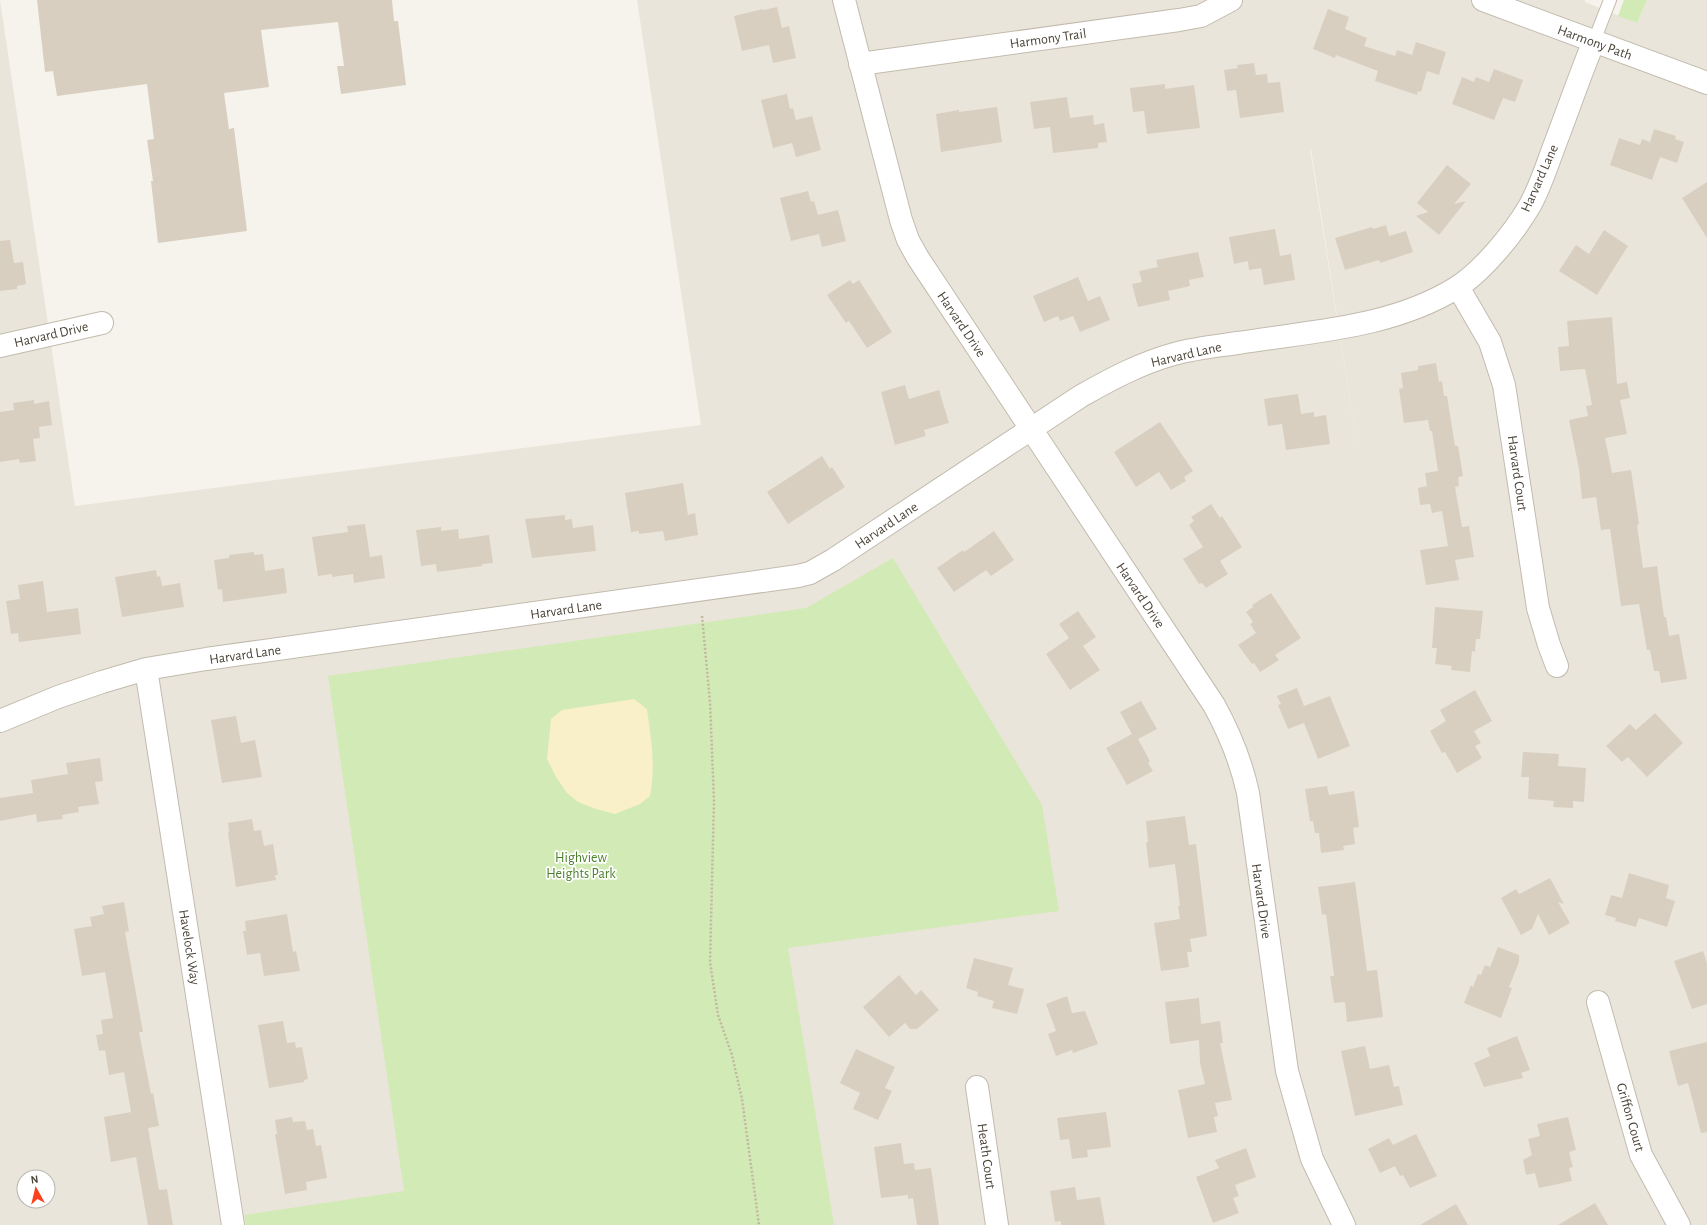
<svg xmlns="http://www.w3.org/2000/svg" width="1707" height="1225" font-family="'Alegreya Sans',sans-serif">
<rect width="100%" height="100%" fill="#f6f3ec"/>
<path fill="#eae5da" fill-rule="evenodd" d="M 0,0 L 75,506 L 701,425 L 637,0 L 1585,0 L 1585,2 L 1637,23 L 1647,0 L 1707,0 L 1707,1225 L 0,1225 ZM 1311,149 L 1327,252 L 1360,463 L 1310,149 ZM 24,1177 L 48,1177 L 48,1201 L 24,1201 Z"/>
<path fill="#d2eab5" d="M 1624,0 L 1647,0 L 1637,23 L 1618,16 Z
M 893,558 L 1042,805 L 1059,911 L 788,948 L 834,1225 L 246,1225 L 244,1215 L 404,1191 L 328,676 L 806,608 Z"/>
<path fill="#f9efc9" d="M 634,699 L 647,709 C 651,739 656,766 650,796 L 640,804 L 615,814 L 596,809 L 578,802 L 567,793 L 556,777 L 547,759 L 551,719 L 562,710 Z"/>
<path fill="#d8cfc1" d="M 37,0 L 392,0 L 394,21 L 398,21 L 406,85 L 341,94 L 337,66 L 344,66 L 338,22 L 261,30 L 269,87 L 224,93 L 229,129 L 234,128 L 247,231 L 158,243 L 151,181 L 153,181 L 147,140 L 154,139 L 147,84 L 57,96 L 53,71 L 45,72 Z
M 777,7 L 782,28 L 789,26 L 796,58 L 773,63 L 769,45 L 742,51 L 734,16 L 763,9 L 763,10 Z
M 1328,9 L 1349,17 L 1345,29 L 1367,38 L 1364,46 L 1395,56 L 1397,50 L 1412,55 L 1416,42 L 1446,52 L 1439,75 L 1427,71 L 1421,92 L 1418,91 L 1417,95 L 1375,81 L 1378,71 L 1336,55 L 1335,58 L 1313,49 Z
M 1254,63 L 1256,75 L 1267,74 L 1268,83 L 1280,82 L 1284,112 L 1240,118 L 1236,90 L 1227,91 L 1224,70 L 1238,68 L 1237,65 Z
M 1494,69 L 1523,80 L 1515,102 L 1503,98 L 1494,120 L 1452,104 L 1462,77 L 1474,82 L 1476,77 L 1489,82 Z
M 1165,84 L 1165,89 L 1194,85 L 1200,128 L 1147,134 L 1144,111 L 1133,112 L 1130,88 Z
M 787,94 L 790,109 L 793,108 L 796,120 L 812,116 L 821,150 L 796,157 L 792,143 L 773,148 L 761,100 Z
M 1067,97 L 1070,118 L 1093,115 L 1094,125 L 1104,123 L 1107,142 L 1098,143 L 1098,148 L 1053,153 L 1050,127 L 1034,129 L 1030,102 Z
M 997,107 L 1002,142 L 941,152 L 936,114 L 959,110 L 959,112 Z
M 1654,129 L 1676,136 L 1675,139 L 1684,142 L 1677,163 L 1660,157 L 1652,180 L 1610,165 L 1619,138 L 1640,145 L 1642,139 L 1650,142 Z
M 1447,165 L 1471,184 L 1454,204 L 1466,201 L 1439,235 L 1416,216 L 1428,212 L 1417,203 Z
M 1707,182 L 1707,238 L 1682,198 Z
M 808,191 L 811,202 L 814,201 L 818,215 L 838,210 L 846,241 L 822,247 L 819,234 L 791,241 L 780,198 Z
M 1386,225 L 1389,236 L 1406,231 L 1413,252 L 1380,263 L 1379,260 L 1345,270 L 1335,238 L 1372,227 L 1373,229 Z
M 1275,229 L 1280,256 L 1291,254 L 1295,280 L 1264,285 L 1261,268 L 1249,270 L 1248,261 L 1234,264 L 1229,237 Z
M 1604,230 L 1628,246 L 1597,295 L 1559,271 L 1576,245 L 1589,254 Z
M 10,240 L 14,263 L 23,262 L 26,284 L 17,286 L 17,289 L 0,291 L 0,241 Z
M 1198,252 L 1204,277 L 1189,280 L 1190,286 L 1168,291 L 1170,300 L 1138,307 L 1132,284 L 1142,282 L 1139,271 L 1158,267 L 1156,260 Z
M 1078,277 L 1088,301 L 1100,296 L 1110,320 L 1080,332 L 1073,316 L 1060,321 L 1058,316 L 1044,322 L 1033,296 Z
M 850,280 L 853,284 L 859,280 L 892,332 L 867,348 L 849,321 L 846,323 L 827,295 Z
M 1612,317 L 1617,384 L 1627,382 L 1630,398 L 1620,400 L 1627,434 L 1605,438 L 1612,473 L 1631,470 L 1639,524 L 1637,525 L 1643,568 L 1657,566 L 1664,617 L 1666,617 L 1669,636 L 1679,634 L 1687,679 L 1661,683 L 1659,671 L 1654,671 L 1650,650 L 1647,650 L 1639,604 L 1621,606 L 1610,529 L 1601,530 L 1596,497 L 1582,499 L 1579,469 L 1569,420 L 1588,416 L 1586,406 L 1592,405 L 1585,369 L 1560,371 L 1558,347 L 1569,346 L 1567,321 Z
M 1436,363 L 1439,382 L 1442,381 L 1444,396 L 1447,396 L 1455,446 L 1458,446 L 1463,476 L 1458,477 L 1459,486 L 1455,487 L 1462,527 L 1469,526 L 1474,557 L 1455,560 L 1459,580 L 1426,585 L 1420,550 L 1448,546 L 1442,511 L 1432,513 L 1430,504 L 1420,505 L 1418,488 L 1427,486 L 1425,473 L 1438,471 L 1432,431 L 1430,431 L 1428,420 L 1404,423 L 1399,389 L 1403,388 L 1401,373 L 1418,370 L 1418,366 Z
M 905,385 L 909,399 L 939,390 L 949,423 L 924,430 L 926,436 L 895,445 L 881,392 Z
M 1298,394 L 1301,414 L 1314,412 L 1314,417 L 1326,415 L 1330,444 L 1286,450 L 1282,424 L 1268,426 L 1264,399 Z
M 34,400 L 34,404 L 49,401 L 52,425 L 39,427 L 40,438 L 33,439 L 36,461 L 20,463 L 19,459 L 0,462 L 0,412 L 14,410 L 13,403 Z
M 1160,422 L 1193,471 L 1184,477 L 1186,481 L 1171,490 L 1159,472 L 1136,487 L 1114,452 Z
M 822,456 L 830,469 L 832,467 L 845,487 L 788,524 L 767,492 Z
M 683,483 L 688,515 L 695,513 L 698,535 L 665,541 L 663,531 L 639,534 L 639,531 L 631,532 L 625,493 Z
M 1211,504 L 1220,518 L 1222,516 L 1242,547 L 1220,561 L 1228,574 L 1206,588 L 1202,583 L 1199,584 L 1183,559 L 1203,547 L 1189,525 L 1194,521 L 1191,517 Z
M 565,515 L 565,520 L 572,519 L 573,528 L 593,525 L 596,551 L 532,558 L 525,519 Z
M 365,524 L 370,557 L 382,555 L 385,578 L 354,583 L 353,574 L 332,577 L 332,574 L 318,576 L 312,537 L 348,532 L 347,526 Z
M 441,527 L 441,531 L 458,529 L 459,539 L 489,535 L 493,563 L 482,564 L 482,566 L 437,572 L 436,564 L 421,566 L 416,530 Z
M 994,531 L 1014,560 L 991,576 L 986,570 L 954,592 L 937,568 L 963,550 L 964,552 Z
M 254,552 L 254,555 L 263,554 L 265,571 L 284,568 L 287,593 L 223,602 L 222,589 L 218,590 L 214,560 L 229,558 L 229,555 Z
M 156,570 L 157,577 L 160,576 L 162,586 L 180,583 L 184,607 L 122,617 L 115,577 Z
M 43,581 L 47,612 L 78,608 L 81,634 L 19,642 L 18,633 L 11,634 L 6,601 L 20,599 L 18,585 Z
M 1271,593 L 1301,638 L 1275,655 L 1279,660 L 1260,672 L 1254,663 L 1252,664 L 1238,645 L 1256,633 L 1250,624 L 1253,622 L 1246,612 L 1253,607 L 1252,605 Z
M 1435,607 L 1483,611 L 1480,639 L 1476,639 L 1475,652 L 1472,651 L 1470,672 L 1451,670 L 1452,666 L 1435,664 L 1437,648 L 1432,648 Z
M 1078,611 L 1096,637 L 1083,646 L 1100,670 L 1070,690 L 1046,654 L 1069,638 L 1059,624 Z
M 1297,688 L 1304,706 L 1330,696 L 1350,746 L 1318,759 L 1304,723 L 1288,729 L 1278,705 L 1281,704 L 1277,696 Z
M 1475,690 L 1492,721 L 1474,731 L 1481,743 L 1475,746 L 1482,758 L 1457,773 L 1445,752 L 1442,753 L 1430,731 L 1446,721 L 1440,710 Z
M 1141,701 L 1157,729 L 1138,739 L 1150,761 L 1148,763 L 1153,771 L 1127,785 L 1106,748 L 1132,734 L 1120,712 Z
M 1655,713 L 1683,743 L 1647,777 L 1628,757 L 1622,762 L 1606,746 L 1630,724 L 1636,730 Z
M 236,716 L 241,743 L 255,740 L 262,777 L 222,783 L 211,720 Z
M 1523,752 L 1559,754 L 1558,766 L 1586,768 L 1584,802 L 1573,801 L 1573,808 L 1553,807 L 1554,801 L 1528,799 L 1529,777 L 1521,777 Z
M 100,758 L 103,781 L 95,782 L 99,804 L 78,807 L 79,812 L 62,815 L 63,819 L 37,822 L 36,814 L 0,821 L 0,798 L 33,793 L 31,780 L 68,774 L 66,763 Z
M 1327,786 L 1329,795 L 1354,791 L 1359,827 L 1353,828 L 1355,844 L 1343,846 L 1344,850 L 1321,853 L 1319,833 L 1315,833 L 1313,821 L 1310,821 L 1305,789 Z
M 1185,816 L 1189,845 L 1196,844 L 1207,936 L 1190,939 L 1192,952 L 1187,952 L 1189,967 L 1161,971 L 1154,923 L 1180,919 L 1178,906 L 1180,906 L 1175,864 L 1149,868 L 1146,842 L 1148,842 L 1146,821 Z
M 252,819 L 254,831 L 261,830 L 264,846 L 273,844 L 278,875 L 275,875 L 276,880 L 236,887 L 228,833 L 229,832 L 228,823 Z
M 1629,873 L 1669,885 L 1666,898 L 1675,901 L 1667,927 L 1639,918 L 1636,927 L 1615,921 L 1616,918 L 1605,915 L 1611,895 L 1622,898 Z
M 1550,878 L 1564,904 L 1558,902 L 1570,923 L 1549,935 L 1538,914 L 1532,929 L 1521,935 L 1501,898 L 1516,889 L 1519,894 Z
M 1355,882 L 1367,971 L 1377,970 L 1383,1017 L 1347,1022 L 1345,1002 L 1334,1003 L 1330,976 L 1334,976 L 1326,914 L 1322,915 L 1318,887 Z
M 124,902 L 129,931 L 125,932 L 143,1032 L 139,1032 L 151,1094 L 153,1093 L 159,1126 L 148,1128 L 159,1190 L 167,1189 L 173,1225 L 148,1225 L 136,1157 L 111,1162 L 104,1117 L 131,1112 L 124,1072 L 109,1075 L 105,1050 L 99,1051 L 96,1035 L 103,1034 L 101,1020 L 113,1018 L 105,972 L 82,976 L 74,929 L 92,926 L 90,917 L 104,914 L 102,906 Z
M 287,914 L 293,952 L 296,951 L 300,971 L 264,976 L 260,953 L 247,955 L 243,931 L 246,931 L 245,921 Z
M 1498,947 L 1519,955 L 1519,962 L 1509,987 L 1512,988 L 1501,1018 L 1464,1003 L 1471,985 L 1473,987 L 1478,974 L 1481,975 L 1485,965 L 1490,967 Z
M 1703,951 L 1707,963 L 1707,1004 L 1692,1009 L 1674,961 Z
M 974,958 L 1013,968 L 1008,985 L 1024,989 L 1017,1014 L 992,1008 L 994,1001 L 977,996 L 978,992 L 966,988 Z
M 899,975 L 916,995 L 921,990 L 939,1010 L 917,1029 L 910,1029 L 905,1023 L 889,1037 L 863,1007 Z
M 1067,996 L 1072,1013 L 1085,1011 L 1098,1044 L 1073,1053 L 1072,1050 L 1056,1056 L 1048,1034 L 1056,1031 L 1046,1004 Z
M 1199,998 L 1201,1024 L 1220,1021 L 1223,1043 L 1220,1043 L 1232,1100 L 1215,1103 L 1218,1116 L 1214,1117 L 1217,1132 L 1188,1138 L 1178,1090 L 1205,1084 L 1200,1063 L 1199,1040 L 1170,1044 L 1165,1002 Z
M 283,1021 L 287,1043 L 295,1042 L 296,1048 L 302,1047 L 308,1079 L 304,1080 L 304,1082 L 269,1088 L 258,1025 Z
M 1517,1036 L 1530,1070 L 1521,1073 L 1523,1078 L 1484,1087 L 1474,1063 L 1490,1056 L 1487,1048 Z
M 1707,1042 L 1707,1132 L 1701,1133 L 1688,1083 L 1678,1086 L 1669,1051 Z
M 1365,1046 L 1370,1069 L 1389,1065 L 1394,1087 L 1399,1086 L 1403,1105 L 1355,1116 L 1341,1051 Z
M 856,1049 L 895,1067 L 885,1088 L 892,1091 L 878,1120 L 853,1109 L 860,1093 L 840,1083 Z
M 1106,1112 L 1111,1147 L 1087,1150 L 1088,1157 L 1072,1159 L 1069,1139 L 1060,1140 L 1057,1118 Z
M 292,1117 L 293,1122 L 305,1121 L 307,1130 L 313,1129 L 316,1146 L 321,1145 L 327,1178 L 306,1182 L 307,1190 L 285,1194 L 275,1134 L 277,1134 L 275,1120 Z
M 1568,1117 L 1576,1150 L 1569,1152 L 1573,1167 L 1569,1168 L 1572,1181 L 1539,1188 L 1535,1173 L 1526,1175 L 1523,1160 L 1532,1155 L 1528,1139 L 1540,1136 L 1537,1124 Z
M 1416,1134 L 1437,1176 L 1410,1188 L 1403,1175 L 1400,1176 L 1395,1166 L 1380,1173 L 1368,1149 L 1389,1138 L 1393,1145 Z
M 901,1143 L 904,1164 L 914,1163 L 915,1170 L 931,1168 L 939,1225 L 917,1225 L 913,1198 L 908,1199 L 908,1195 L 881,1198 L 874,1147 Z
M 1246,1148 L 1256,1177 L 1235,1185 L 1239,1196 L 1233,1198 L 1239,1213 L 1213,1223 L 1196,1177 L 1219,1168 L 1215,1160 Z
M 1075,1187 L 1077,1200 L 1100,1197 L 1105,1225 L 1061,1225 L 1061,1221 L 1055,1222 L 1050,1191 Z
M 1595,1203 L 1608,1225 L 1558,1225 Z
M 1456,1204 L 1468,1225 L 1420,1225 Z"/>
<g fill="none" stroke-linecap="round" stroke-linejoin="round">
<defs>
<path id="lane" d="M 1594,41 L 1610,0"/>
<path id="street" d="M 844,0 L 901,220 L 908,240 L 918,258 L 1214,705 C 1230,734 1241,761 1248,793 L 1287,1071 L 1312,1159 L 1344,1225
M 1483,0 L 1707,83
M 860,64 L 1179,20 L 1201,16 L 1231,0
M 1458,287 L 1490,342 L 1504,385 L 1538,608 L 1549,645 L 1557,666
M 0,346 L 102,323
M 146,669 L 233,1225
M 0,721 L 58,697 L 102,682 L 146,669 L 206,659 L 798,576 L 810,573 L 833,560 L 1081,396 C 1111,379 1141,363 1174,354 C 1195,348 1217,346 1238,343 C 1312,331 1391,328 1456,288 C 1482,272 1513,234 1529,207 C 1540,188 1547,165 1555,144 C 1568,110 1580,75 1594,41
M 1598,1002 L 1641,1155 L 1679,1225
M 977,1087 L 997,1225"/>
</defs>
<use href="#lane" stroke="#c2bbae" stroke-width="14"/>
<use href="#street" stroke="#c2bbae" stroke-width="24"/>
<path stroke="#c4b79f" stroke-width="2.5" stroke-dasharray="2 2" stroke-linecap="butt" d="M 702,616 L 710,702 L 714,801 L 710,962 L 718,1015 L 732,1055 L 742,1099 L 759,1225"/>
<use href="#lane" stroke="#fff" stroke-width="12"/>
<use href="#street" stroke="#fff" stroke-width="22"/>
</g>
<g text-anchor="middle" stroke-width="3.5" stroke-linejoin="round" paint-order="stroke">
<g font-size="14" fill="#4b4439" stroke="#fff">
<text transform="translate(1048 38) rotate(-8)" y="5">Harmony Trail</text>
<text transform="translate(1595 42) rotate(20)" y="5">Harmony Path</text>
<text transform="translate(1539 178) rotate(-66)" y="5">Harvard Lane</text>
<text transform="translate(962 324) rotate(56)" y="5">Harvard Drive</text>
<text transform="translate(51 334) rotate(-13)" y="5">Harvard Drive</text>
<text transform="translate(1186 354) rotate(-13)" y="5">Harvard Lane</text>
<text transform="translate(1518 473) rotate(82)" y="5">Harvard Court</text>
<text transform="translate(886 525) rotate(-34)" y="5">Harvard Lane</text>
<text transform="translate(1141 595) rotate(56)" y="5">Harvard Drive</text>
<text transform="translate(566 609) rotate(-8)" y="5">Harvard Lane</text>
<text transform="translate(245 654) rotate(-8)" y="5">Harvard Lane</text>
<text transform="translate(1262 901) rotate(82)" y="5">Harvard Drive</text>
<text transform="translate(190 947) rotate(81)" y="5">Havelock Way</text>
<text transform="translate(1631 1117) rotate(74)" y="5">Griffon Court</text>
<text transform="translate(987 1156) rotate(82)" y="5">Heath Court</text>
</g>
<g font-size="14" fill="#4a7f2a" stroke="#fff">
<text x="581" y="862">Highview<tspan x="581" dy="16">Heights Park</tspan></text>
</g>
</g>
<g transform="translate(36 1189) rotate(352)"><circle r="19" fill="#ffffff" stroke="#b7b4b0"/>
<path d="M0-3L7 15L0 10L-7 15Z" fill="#fc3f1d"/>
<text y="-6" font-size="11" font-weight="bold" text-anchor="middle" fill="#4b4439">N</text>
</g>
</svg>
